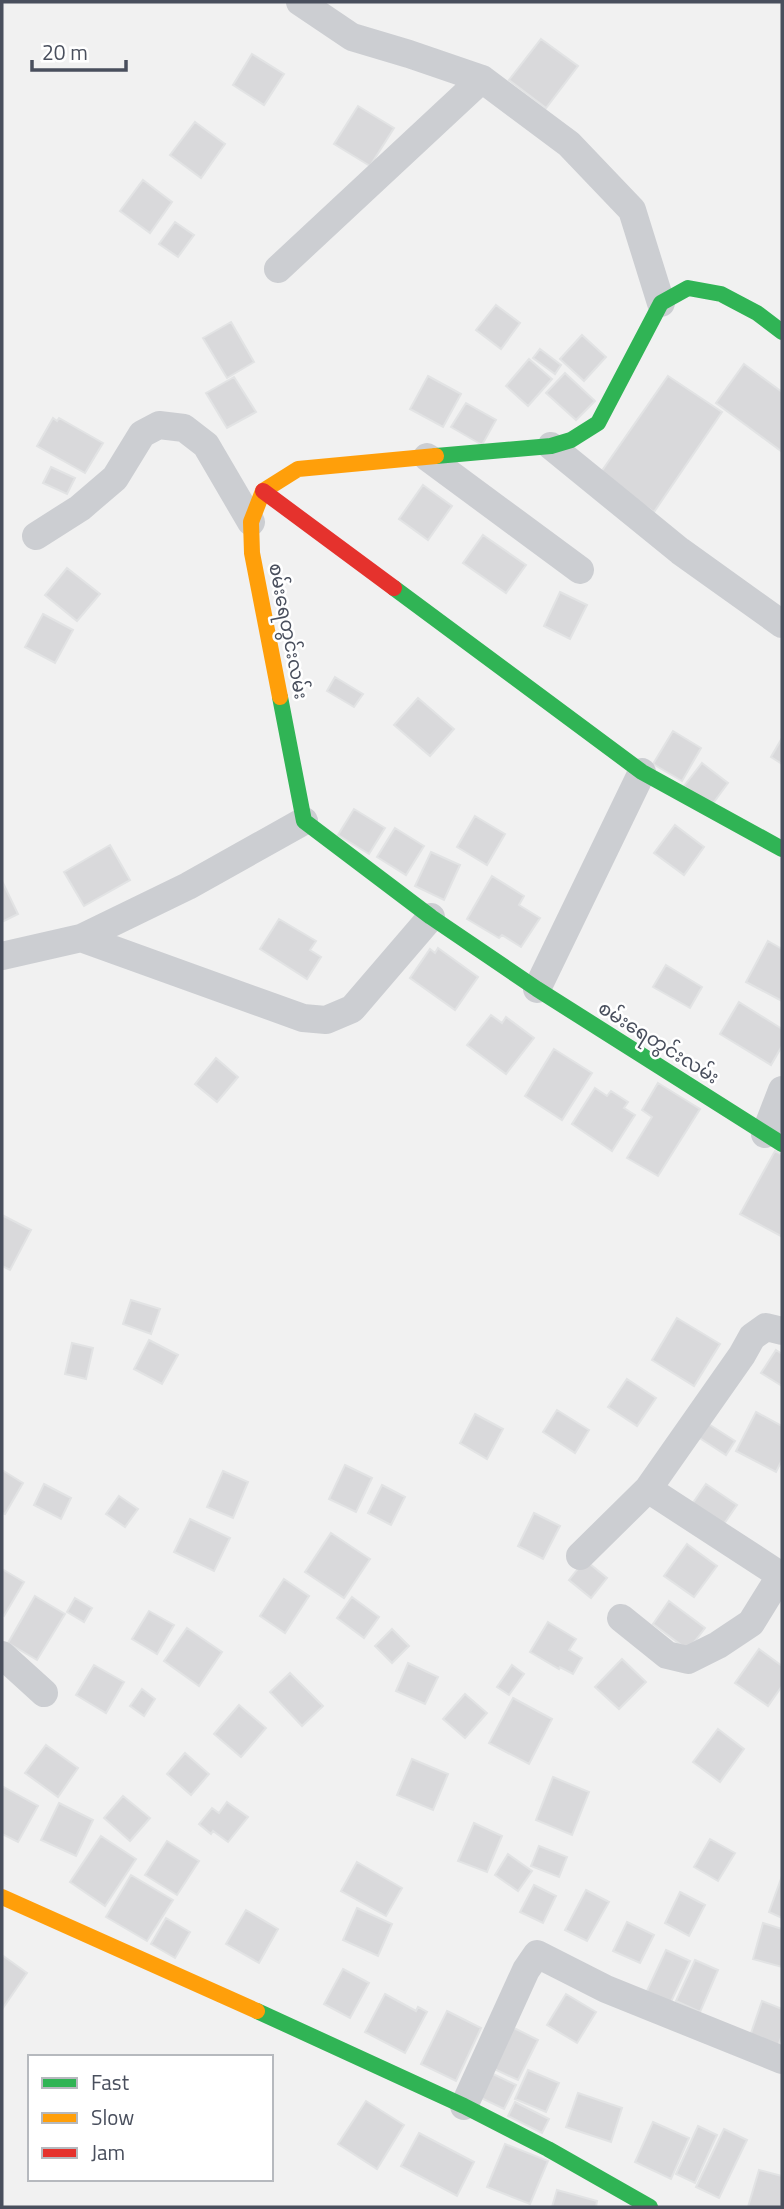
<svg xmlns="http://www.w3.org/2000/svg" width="784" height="2209" font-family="'Titillium Web','Noto Sans Myanmar',sans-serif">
<rect width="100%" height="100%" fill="#f1f1f1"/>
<path fill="#d9d9db" stroke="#e2e3e4" stroke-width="2" d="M 541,39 L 578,66 L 546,108 L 509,80 Z
M 252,54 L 284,74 L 264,105 L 233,85 Z
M 358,106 L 394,128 L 370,166 L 334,144 Z
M 195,122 L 225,144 L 201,178 L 170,155 Z
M 143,180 L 172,202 L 150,233 L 120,211 Z
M 175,222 L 194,235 L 178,257 L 159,244 Z
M 496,305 L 520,323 L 501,349 L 476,330 Z
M 231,322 L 254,362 L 227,378 L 203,338 Z
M 582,335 L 606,357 L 584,381 L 560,359 Z
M 540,349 L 561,365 L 555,374 L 533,358 Z
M 529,359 L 552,379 L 528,406 L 506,386 Z
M 744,364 L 782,392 L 781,451 L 716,403 Z
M 565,373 L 595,401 L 576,420 L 546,393 Z
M 428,376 L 461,394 L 443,427 L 410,409 Z
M 668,376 L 722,412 L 654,512 L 599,475 Z
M 234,377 L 256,412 L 227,428 L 206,393 Z
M 466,403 L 496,420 L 482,445 L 451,427 Z
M 53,418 L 57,421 L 59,418 L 103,443 L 85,473 L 37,446 Z
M 51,467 L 75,478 L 67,494 L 43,483 Z
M 423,485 L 452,506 L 428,540 L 399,519 Z
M 483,535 L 526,565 L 506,593 L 463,563 Z
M 67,568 L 100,594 L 77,621 L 45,595 Z
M 560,592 L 587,605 L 570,639 L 544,626 Z
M 43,614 L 73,630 L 55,663 L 25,647 Z
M 335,677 L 363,694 L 354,707 L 327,691 Z
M 418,698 L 454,729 L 430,756 L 394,725 Z
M 673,731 L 701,748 L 682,781 L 653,764 Z
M 782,738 L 782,764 L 771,757 Z
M 702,763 L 728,783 L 711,806 L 684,786 Z
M 354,809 L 385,828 L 369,854 L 338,835 Z
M 475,816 L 505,834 L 487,865 L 457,847 Z
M 675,825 L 704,847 L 684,875 L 654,853 Z
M 395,828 L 424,846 L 406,875 L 377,857 Z
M 110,845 L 130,880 L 84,906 L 64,872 Z
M 431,852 L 460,865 L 444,900 L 415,886 Z
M 492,876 L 524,896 L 519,905 L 540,918 L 521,947 L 502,935 L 499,938 L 467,919 Z
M 2,881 L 18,914 L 2,922 Z
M 279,919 L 316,941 L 310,950 L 321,957 L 307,979 L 260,949 Z
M 768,941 L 782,949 L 782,1001 L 746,982 Z
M 438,948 L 478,977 L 455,1010 L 410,978 L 430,949 L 435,953 Z
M 666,965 L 702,987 L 690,1008 L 653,987 Z
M 739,1002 L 782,1029 L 782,1046 L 771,1065 L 720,1034 Z
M 491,1015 L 502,1023 L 506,1017 L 534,1038 L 506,1074 L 467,1045 Z
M 554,1049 L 592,1073 L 562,1120 L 525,1096 Z
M 216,1058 L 238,1077 L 217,1102 L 195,1084 Z
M 658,1083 L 700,1109 L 658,1176 L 627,1158 L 652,1117 L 642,1110 Z
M 595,1088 L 607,1096 L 611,1091 L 628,1102 L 624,1108 L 635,1115 L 612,1151 L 572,1124 Z
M 775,1151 L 782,1155 L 781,1236 L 740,1214 Z
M 2,1215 L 31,1230 L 10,1270 L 2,1266 Z
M 131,1300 L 160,1309 L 151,1334 L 123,1324 Z
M 677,1318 L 720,1344 L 694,1386 L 652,1360 Z
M 149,1340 L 178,1355 L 162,1384 L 134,1369 Z
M 72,1343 L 93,1348 L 86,1379 L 65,1374 Z
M 776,1350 L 782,1354 L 782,1386 L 761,1373 Z
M 627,1379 L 656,1398 L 637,1426 L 608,1407 Z
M 557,1410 L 589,1430 L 575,1453 L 543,1432 Z
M 756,1412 L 782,1426 L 782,1460 L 776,1472 L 736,1451 Z
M 475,1414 L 503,1429 L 487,1459 L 460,1443 Z
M 707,1423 L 735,1441 L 726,1455 L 698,1437 Z
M 345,1465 L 372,1478 L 356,1512 L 329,1499 Z
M 2,1470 L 23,1483 L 5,1514 L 2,1513 Z
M 223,1471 L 248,1482 L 233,1518 L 207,1507 Z
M 44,1484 L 71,1498 L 61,1519 L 34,1505 Z
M 706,1484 L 737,1505 L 719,1531 L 688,1510 Z
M 382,1485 L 405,1497 L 391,1525 L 368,1513 Z
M 119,1496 L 138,1509 L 125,1527 L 106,1514 Z
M 534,1513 L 560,1526 L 543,1559 L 518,1546 Z
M 190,1519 L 230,1538 L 214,1571 L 174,1552 Z
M 331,1533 L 370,1559 L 344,1598 L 305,1572 Z
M 687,1544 L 717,1566 L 694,1597 L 664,1576 Z
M 585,1560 L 607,1578 L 591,1598 L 569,1580 Z
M 2,1569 L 24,1582 L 4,1616 L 2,1614 Z
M 284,1579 L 309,1596 L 285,1633 L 260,1616 Z
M 35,1596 L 65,1614 L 37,1660 L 8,1643 Z
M 352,1597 L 379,1617 L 364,1638 L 337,1618 Z
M 75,1598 L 92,1608 L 84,1622 L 67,1612 Z
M 669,1601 L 705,1628 L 688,1650 L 653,1624 Z
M 149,1611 L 174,1625 L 157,1654 L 132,1639 Z
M 548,1622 L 576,1639 L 569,1650 L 582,1658 L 573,1674 L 560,1667 L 559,1669 L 530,1652 Z
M 187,1628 L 222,1652 L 199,1686 L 164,1661 Z
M 392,1629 L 409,1646 L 392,1663 L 375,1646 Z
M 759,1649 L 782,1666 L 782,1686 L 768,1706 L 735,1683 Z
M 622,1659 L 646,1682 L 619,1709 L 595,1687 Z
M 408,1663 L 438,1677 L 425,1704 L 396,1691 Z
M 94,1665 L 124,1682 L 106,1713 L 76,1695 Z
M 512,1665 L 524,1674 L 509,1695 L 497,1687 Z
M 290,1673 L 323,1706 L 302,1726 L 270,1692 Z
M 142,1689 L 155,1699 L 144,1716 L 130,1706 Z
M 465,1694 L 487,1713 L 465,1738 L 443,1719 Z
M 513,1698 L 552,1719 L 529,1764 L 489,1743 Z
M 239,1705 L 266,1728 L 241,1757 L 214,1734 Z
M 718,1729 L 744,1749 L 720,1782 L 693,1762 Z
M 46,1745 L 78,1768 L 58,1797 L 25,1773 Z
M 185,1753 L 209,1774 L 191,1795 L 167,1774 Z
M 412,1759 L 448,1774 L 433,1810 L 397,1795 Z
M 553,1777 L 589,1792 L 572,1835 L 536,1820 Z
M 2,1786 L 38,1806 L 18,1842 L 2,1834 Z
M 123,1796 L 150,1818 L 130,1841 L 104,1818 Z
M 227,1802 L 248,1817 L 228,1842 L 213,1831 L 211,1834 L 199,1824 L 212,1808 L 219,1813 Z
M 59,1803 L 93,1820 L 76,1856 L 41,1840 Z
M 474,1823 L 502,1836 L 487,1872 L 458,1861 Z
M 101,1836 L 136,1859 L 105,1906 L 70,1882 Z
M 710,1839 L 735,1853 L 718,1881 L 694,1867 Z
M 167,1841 L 199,1861 L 177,1895 L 145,1875 Z
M 539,1846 L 567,1857 L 559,1877 L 531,1866 Z
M 508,1854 L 532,1871 L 518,1891 L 495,1875 Z
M 357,1862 L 402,1888 L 386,1916 L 341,1891 Z
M 131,1875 L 173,1900 L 147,1941 L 106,1917 Z
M 782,1876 L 782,1918 L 769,1912 Z
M 534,1885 L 556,1896 L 543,1923 L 520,1912 Z
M 586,1890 L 609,1902 L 587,1941 L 565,1930 Z
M 680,1892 L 705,1905 L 689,1936 L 665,1923 Z
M 357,1908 L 392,1924 L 378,1956 L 343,1940 Z
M 246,1910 L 278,1929 L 259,1963 L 226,1944 Z
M 166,1918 L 190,1932 L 175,1958 L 151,1944 Z
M 627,1922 L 654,1935 L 640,1963 L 613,1951 Z
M 763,1923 L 782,1929 L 782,1967 L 753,1959 Z
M 666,1950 L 690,1961 L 670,2004 L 646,1993 Z
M 2,1955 L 27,1973 L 3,2008 L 2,2007 Z
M 695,1960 L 718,1970 L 700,2012 L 676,2001 Z
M 343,1969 L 369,1983 L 350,2018 L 324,2004 Z
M 385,1994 L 416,2011 L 418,2007 L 427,2012 L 405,2053 L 365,2032 Z
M 566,1994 L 596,2012 L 577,2043 L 547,2025 Z
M 762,2001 L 782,2009 L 782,2035 L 777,2049 L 749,2039 Z
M 447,2011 L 481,2028 L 456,2081 L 421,2064 Z
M 510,2026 L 538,2040 L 518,2080 L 490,2067 Z
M 528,2070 L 559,2083 L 546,2112 L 515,2099 Z
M 489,2072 L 516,2085 L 504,2109 L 477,2096 Z
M 578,2093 L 622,2108 L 611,2142 L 566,2127 Z
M 366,2101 L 404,2125 L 377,2169 L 338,2144 Z
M 515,2102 L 549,2119 L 542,2133 L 508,2116 Z
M 653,2122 L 689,2138 L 671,2179 L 635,2162 Z
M 698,2126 L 717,2135 L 695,2183 L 676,2174 Z
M 724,2129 L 747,2140 L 719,2198 L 696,2187 Z
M 419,2133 L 474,2162 L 457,2196 L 401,2166 Z
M 505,2144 L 548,2161 L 530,2204 L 487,2187 Z
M 759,2170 L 782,2176 L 782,2207 L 748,2207 Z
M 557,2190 L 597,2201 L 596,2207 L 552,2207 Z"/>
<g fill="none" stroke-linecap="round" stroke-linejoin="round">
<path stroke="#ccced2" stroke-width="28" d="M 300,2 L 352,37 L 409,54 L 482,79 L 569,144 L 632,210 L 661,303
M 278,269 L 482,79
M 551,446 L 680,551 L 782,624
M 427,457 L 580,570
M 36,536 L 80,508 L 115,478 L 142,434 L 159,425 L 184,428 L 206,445 L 251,522
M 81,938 L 303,1018 L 326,1020 L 352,1009 L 431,917
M 2,956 L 81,938 L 188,886 L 304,821
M 537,989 L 642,772
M 765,1134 L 782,1090
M 648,1489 L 780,1575
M 580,1556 L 648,1489 L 742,1355 L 752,1337 L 766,1327 L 782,1331
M 621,1618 L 667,1655 L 688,1660 L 718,1645 L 751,1623 L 782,1573
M 2,1655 L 44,1693
M 464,2106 L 526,1970 L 537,1954 L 606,1989 L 782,2060"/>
<path stroke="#30b455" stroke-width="16" d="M 436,456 L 551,446 L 571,440 L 598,423 L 661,303 L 688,288 L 721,294 L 757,313 L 782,332
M 394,588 L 642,772 L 782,849
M 280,697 L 304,821 L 431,917 L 537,989 L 782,1144
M 257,2011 L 464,2106 L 548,2149 L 650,2207"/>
<path stroke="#ff9f0a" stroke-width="16" d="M 280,697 L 252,553 L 251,522 L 263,491 L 298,469 L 436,456
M 2,1897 L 257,2011"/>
<path stroke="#e5322d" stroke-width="16" d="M 263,491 L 394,588"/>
</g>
<g text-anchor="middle" stroke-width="5" stroke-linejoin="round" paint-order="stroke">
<g font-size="19" fill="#494f5d" stroke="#fff">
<text transform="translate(289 631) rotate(79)" y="7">စမ်းရေတွင်းလမ်း</text>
<text transform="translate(659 1042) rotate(32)" y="7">စမ်းရေတွင်းလမ်း</text>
</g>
</g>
<rect width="784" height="2209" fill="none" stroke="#494f5d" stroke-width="7"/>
<rect x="28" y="2055" width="245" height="126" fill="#ffffff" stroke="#b6b9be" stroke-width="2"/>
<rect x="42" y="2078" width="35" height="10" fill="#30b455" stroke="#b6b9be" stroke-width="2"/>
<text x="91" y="2090" font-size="21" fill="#494f5d">Fast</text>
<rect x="42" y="2113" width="35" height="10" fill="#ff9f0a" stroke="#b6b9be" stroke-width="2"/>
<text x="91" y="2125" font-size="21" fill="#494f5d">Slow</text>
<rect x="42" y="2148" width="35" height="10" fill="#e5322d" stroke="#b6b9be" stroke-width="2"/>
<text x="91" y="2160" font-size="21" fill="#494f5d">Jam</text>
<path d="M32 60v10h94v-10" fill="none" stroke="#494f5d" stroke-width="3.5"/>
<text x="42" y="60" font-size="21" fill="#494f5d" stroke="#ffffff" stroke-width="5" paint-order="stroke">20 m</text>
</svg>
